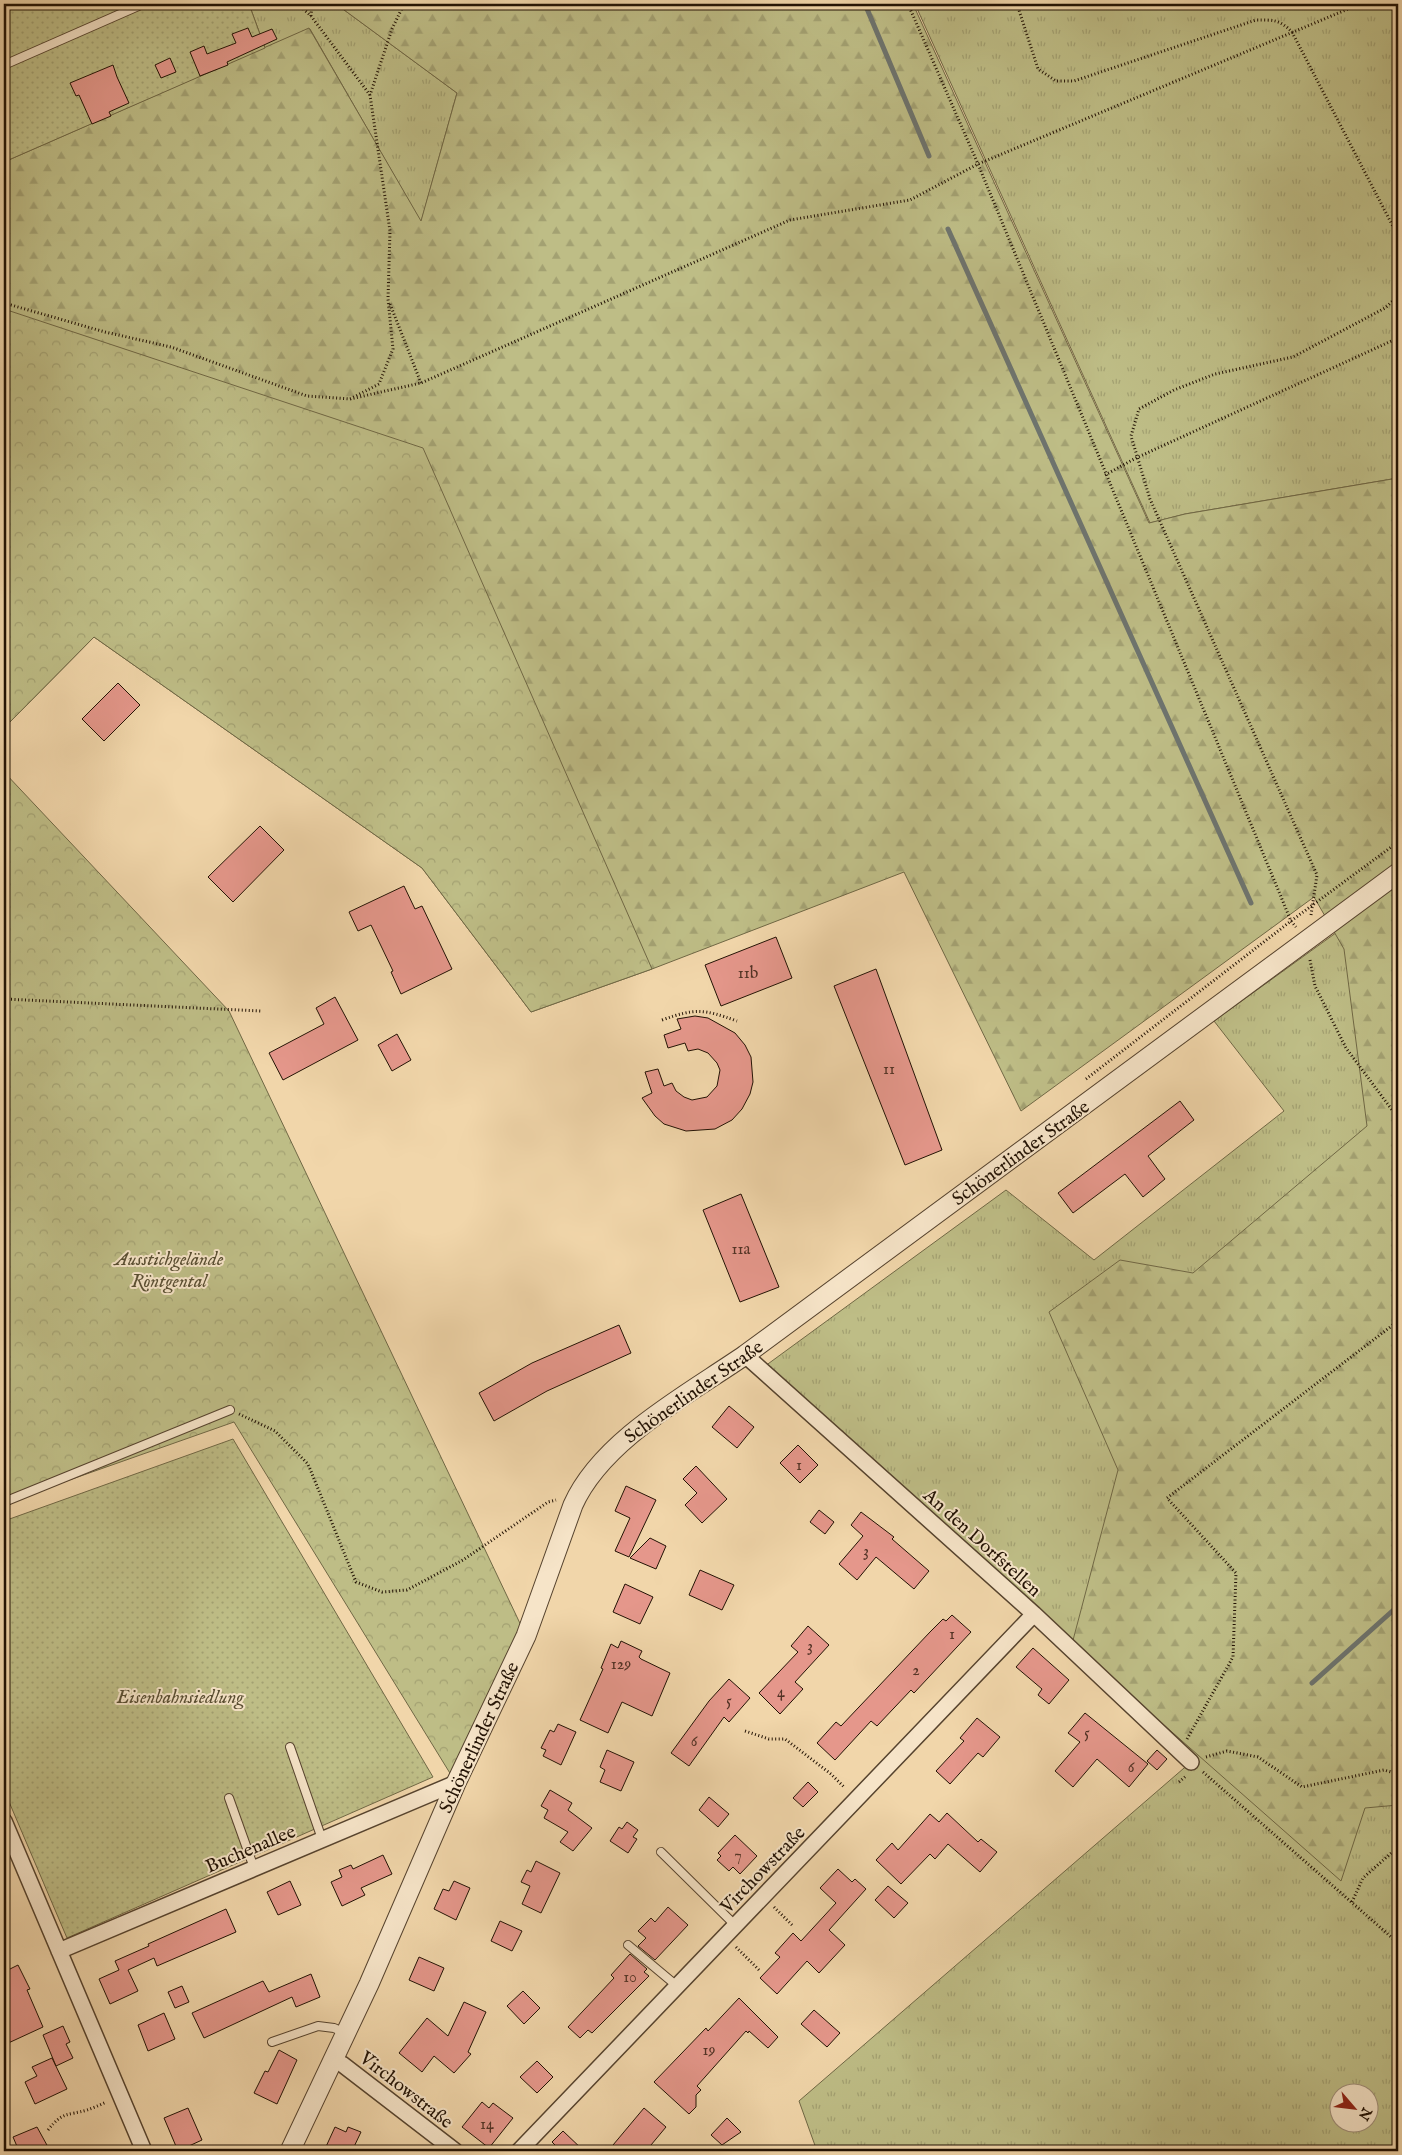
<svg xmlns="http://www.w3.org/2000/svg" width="1402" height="2155" font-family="'IM FELL English',serif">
<defs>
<pattern id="grass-tufts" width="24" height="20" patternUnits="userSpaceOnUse" patternTransform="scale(1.25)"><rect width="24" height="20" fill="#bebd86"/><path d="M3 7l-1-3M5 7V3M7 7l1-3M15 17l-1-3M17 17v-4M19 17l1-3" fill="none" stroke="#a3a172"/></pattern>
<pattern id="forest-firs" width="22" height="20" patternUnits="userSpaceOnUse" patternTransform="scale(1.25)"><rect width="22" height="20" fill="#bebd86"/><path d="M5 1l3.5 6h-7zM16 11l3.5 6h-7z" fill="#a3a172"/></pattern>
<pattern id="park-crowns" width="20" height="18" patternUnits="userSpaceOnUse" patternTransform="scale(1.25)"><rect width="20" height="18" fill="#bebd86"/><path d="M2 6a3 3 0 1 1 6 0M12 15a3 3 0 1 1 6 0" fill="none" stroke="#a3a172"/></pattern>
<pattern id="garden-dots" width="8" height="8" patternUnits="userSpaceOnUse" patternTransform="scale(1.25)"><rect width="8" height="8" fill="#bebd86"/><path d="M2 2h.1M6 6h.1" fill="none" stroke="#a3a172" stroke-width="1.8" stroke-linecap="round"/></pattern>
</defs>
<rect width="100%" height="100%" fill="#f1d6aa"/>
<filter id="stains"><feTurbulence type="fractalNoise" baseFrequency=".004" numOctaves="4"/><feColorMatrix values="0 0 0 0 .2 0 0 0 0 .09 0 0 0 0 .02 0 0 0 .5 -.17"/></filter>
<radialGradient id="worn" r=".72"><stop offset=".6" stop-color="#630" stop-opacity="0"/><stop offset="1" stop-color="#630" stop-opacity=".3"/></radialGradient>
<path fill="url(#grass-tufts)" stroke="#706845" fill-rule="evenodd" d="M 249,4 L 336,4 L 457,93 L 421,222 L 310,29 L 265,48 Z
M 915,4 L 1398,4 L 1398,478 L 1185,514 L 1150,523 Z
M 1398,888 L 1398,2151 L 817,2151 L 799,2101 L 1191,1762 L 761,1369 L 1006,1190 L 1094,1260 L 1284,1111 L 1214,1021 ZM 1340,2092 L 1370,2092 L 1370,2122 L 1340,2122 Z"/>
<path fill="url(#forest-firs)" stroke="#706845" d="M 336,4 L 913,4 L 1149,523 L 1185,514 L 1398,478 L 1398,1805 L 1365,1808 L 1341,1881 L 1072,1644 L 1118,1470 L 1049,1312 L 1120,1260 L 1193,1273 L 1367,1126 L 1344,949 L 1314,897 L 1021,1111 L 904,872 L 652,969 L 531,1012 L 422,868 L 94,637 L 4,728 L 4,162 L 309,28 L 421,221 L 457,93 Z"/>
<path fill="url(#park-crowns)" stroke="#706845" d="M 4,309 L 423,448 L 652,969 L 531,1012 L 422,868 L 94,637 L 4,728 Z
M 4,772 L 229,1011 L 526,1636 L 456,1783 L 234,1422 L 4,1503 Z"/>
<path fill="url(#garden-dots)" stroke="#706845" d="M 4,4 L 249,4 L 265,48 L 4,162 Z
M 233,1439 L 433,1777 L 67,1938 L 4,1790 L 4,1521 Z"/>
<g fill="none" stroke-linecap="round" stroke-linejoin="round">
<path stroke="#6e746e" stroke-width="5" d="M 865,4 L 929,156
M 948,229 L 1251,903
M 1312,1683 L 1398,1606"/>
</g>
<path fill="#e5978b" stroke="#221204" d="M 248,28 L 252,37 L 272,29 L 277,39 L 227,62 L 228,65 L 200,76 L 190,52 L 204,46 L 207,54 L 236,43 L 232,34 Z
M 170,58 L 176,72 L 161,78 L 155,65 Z
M 113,65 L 117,77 L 129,103 L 109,112 L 111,116 L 92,124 L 79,95 L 76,96 L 70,83 Z
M 118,683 L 140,705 L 104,741 L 82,719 Z
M 260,826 L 284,850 L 233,902 L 208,877 Z
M 404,886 L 415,909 L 422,906 L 452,969 L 401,994 L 391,972 L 393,971 L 371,925 L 358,931 L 349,912 Z
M 776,937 L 792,978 L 721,1006 L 705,965 Z
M 876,969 L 942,1150 L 905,1165 L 834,986 Z
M 335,997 L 358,1040 L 283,1080 L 269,1053 L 324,1024 L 316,1008 Z
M 695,1016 L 708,1018 L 735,1033 L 745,1045 L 751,1057 L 753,1082 L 750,1094 L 742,1109 L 732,1120 L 715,1129 L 686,1131 L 664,1124 L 655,1116 L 642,1098 L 652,1093 L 645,1072 L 658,1069 L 664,1086 L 672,1083 L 676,1091 L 684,1097 L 692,1100 L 707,1097 L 717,1086 L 720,1070 L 717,1063 L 708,1053 L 698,1049 L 688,1051 L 685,1043 L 668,1048 L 664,1035 L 681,1029 L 677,1019 Z
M 397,1034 L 411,1060 L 392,1071 L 378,1045 Z
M 1180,1101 L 1194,1120 L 1148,1156 L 1165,1179 L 1143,1197 L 1125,1174 L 1073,1213 L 1058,1193 Z
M 741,1194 L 779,1287 L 740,1302 L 703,1210 Z
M 619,1325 L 631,1353 L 547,1391 L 494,1421 L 479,1393 L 532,1363 Z
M 729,1406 L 754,1427 L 737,1448 L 712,1427 Z
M 798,1445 L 818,1465 L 800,1483 L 780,1463 Z
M 696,1466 L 727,1499 L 702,1523 L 685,1505 L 697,1493 L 683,1479 Z
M 626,1486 L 656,1500 L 629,1557 L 615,1551 L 630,1518 L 615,1511 Z
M 819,1510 L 834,1522 L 825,1534 L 810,1522 Z
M 861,1512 L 894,1537 L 892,1539 L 929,1571 L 914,1589 L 876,1557 L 857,1580 L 839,1564 L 863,1536 L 851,1525 Z
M 650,1538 L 666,1546 L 656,1569 L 630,1558 Z
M 700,1570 L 734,1585 L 722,1610 L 689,1595 Z
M 625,1584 L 653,1597 L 640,1624 L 613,1612 Z
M 952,1615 L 971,1632 L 914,1693 L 911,1690 L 877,1726 L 871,1721 L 835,1760 L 817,1743 L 836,1722 L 841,1726 L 930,1632 L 943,1619 L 946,1621 Z
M 808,1626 L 829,1645 L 795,1682 L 803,1689 L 780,1714 L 759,1693 L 798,1652 L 791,1646 Z
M 621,1641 L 642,1651 L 639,1657 L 641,1659 L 670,1673 L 652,1716 L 622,1702 L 608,1733 L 580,1720 L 603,1669 L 601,1668 L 611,1644 L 618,1648 Z
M 1033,1648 L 1069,1680 L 1049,1704 L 1038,1695 L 1042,1689 L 1016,1667 Z
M 729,1679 L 750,1698 L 729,1722 L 724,1717 L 689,1766 L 671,1753 L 709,1701 Z
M 1085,1713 L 1148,1764 L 1129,1787 L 1097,1759 L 1073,1787 L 1055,1771 L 1080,1742 L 1068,1733 Z
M 977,1718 L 1000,1737 L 983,1757 L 978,1753 L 950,1784 L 936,1771 L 964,1741 L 960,1738 Z
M 558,1724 L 576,1732 L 561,1765 L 543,1756 L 546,1750 L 541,1748 L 550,1730 L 554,1732 Z
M 607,1750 L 634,1762 L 621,1791 L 600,1782 L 605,1770 L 600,1767 Z
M 1157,1750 L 1167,1759 L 1157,1770 L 1147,1761 Z
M 808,1782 L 818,1792 L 803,1807 L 793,1798 Z
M 550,1790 L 572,1803 L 568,1810 L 592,1828 L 573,1851 L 560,1842 L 568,1832 L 544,1818 L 548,1810 L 541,1806 Z
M 709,1797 L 729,1814 L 718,1827 L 699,1810 Z
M 947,1813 L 978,1842 L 981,1839 L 997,1852 L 980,1872 L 948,1844 L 935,1859 L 930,1854 L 901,1884 L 876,1860 L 892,1843 L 898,1850 L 930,1814 L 939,1822 Z
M 627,1822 L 638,1830 L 633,1837 L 637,1839 L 628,1853 L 610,1841 L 619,1827 L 622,1829 Z
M 735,1835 L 757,1856 L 740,1874 L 733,1867 L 729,1871 L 717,1860 L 721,1856 L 718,1853 Z
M 383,1855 L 392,1874 L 361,1888 L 365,1895 L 342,1906 L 331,1882 L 342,1877 L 339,1870 L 351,1865 L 353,1869 Z
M 536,1861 L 560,1873 L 541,1913 L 522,1904 L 530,1886 L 521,1882 L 527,1870 L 531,1872 Z
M 838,1869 L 852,1882 L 855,1879 L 866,1889 L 829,1930 L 845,1945 L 819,1973 L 807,1961 L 777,1994 L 760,1978 L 780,1957 L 775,1953 L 793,1933 L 801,1941 L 836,1903 L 820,1888 Z
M 290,1881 L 301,1905 L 278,1915 L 267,1892 Z
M 454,1881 L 470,1888 L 456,1920 L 434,1909 L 443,1889 L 449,1891 Z
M 888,1886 L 908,1903 L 894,1918 L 875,1900 Z
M 668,1907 L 688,1925 L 655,1960 L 638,1946 L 646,1938 L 638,1931 L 651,1918 L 655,1922 Z
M 226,1909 L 236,1932 L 157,1966 L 154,1958 L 128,1970 L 138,1991 L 110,2004 L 99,1979 L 119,1970 L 115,1961 L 149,1946 L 148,1944 Z
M 500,1921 L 522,1931 L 512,1951 L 491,1941 Z
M 630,1954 L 647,1969 L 644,1972 L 649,1976 L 592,2033 L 588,2030 L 580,2038 L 568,2027 L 614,1978 L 611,1975 Z
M 419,1957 L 444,1968 L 434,1991 L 409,1980 Z
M 18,1965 L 30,1989 L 27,1990 L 43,2027 L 4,2045 L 4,1972 Z
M 311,1974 L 320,1997 L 296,2007 L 292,1997 L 204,2038 L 192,2013 L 263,1981 L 269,1992 Z
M 182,1986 L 189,2002 L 175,2008 L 168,1992 Z
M 523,1991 L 540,2008 L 524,2024 L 507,2006 Z
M 739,1998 L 778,2037 L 768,2048 L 749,2031 L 748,2033 L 746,2031 L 697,2086 L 701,2090 L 696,2095 L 696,2107 L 689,2114 L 654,2082 L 706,2028 L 708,2031 Z
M 464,2002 L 486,2012 L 468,2052 L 471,2054 L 454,2073 L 434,2056 L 422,2072 L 399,2053 L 427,2018 L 448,2036 Z
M 814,2010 L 840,2033 L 827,2047 L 801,2024 Z
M 164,2013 L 175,2039 L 148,2051 L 138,2025 Z
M 63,2026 L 70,2042 L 66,2044 L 73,2058 L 56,2066 L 43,2035 Z
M 279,2050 L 297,2060 L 277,2104 L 254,2093 L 265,2071 L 268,2072 Z
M 52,2058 L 67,2089 L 35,2104 L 25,2082 L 37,2076 L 32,2067 Z
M 537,2061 L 553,2077 L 537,2093 L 520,2077 Z
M 482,2102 L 489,2108 L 493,2103 L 513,2118 L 489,2148 L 462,2127 Z
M 188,2108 L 202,2140 L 178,2151 L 164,2118 Z
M 644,2108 L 666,2127 L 646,2151 L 608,2151 Z
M 727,2118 L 741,2132 L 722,2145 L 711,2135 Z
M 37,2127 L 48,2147 L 46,2148 L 47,2151 L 19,2151 L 13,2137 Z
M 335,2127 L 346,2132 L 348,2127 L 361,2132 L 352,2151 L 324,2151 Z
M 563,2131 L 584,2151 L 561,2151 L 552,2142 Z"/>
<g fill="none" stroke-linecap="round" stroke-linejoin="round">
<defs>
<path id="service" d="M 4,65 L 143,4
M 4,1502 L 230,1410
M 290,1747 L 322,1839
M 229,1798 L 254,1868
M 661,1852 L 735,1925
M 628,1945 L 677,1986
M 272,2042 L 318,2026 L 334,2028 L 345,2033"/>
<path id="minor" d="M 745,1355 L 1034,1614 L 1191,1762
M 4,1821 L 144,2151
M 59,1951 L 456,1783
M 333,2060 L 342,2064 L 455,2151
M 519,2151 L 1034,1614"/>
<path id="tertiary" d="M 290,2151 L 369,1984 L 456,1783 L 526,1636 L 573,1505 C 602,1440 687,1395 745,1355 L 1398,873"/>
</defs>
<use href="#service" stroke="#56432e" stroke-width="10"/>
<use href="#minor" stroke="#56432e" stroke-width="18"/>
<use href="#tertiary" stroke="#56432e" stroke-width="21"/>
<path stroke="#221204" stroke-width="3" stroke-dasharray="1 2.5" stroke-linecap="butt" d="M 298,4 L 311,16 L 370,95
M 908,4 L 978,164 L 1291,921 L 1296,927
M 1017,4 L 1038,69 L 1056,81 L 1074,81 L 1256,20 C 1273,20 1279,19 1292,32 L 1398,236
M 311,16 L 312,4
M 4,303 L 105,332 L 171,347 L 307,396 L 350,399 L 379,384 L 393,349 L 388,299 L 390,231 L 370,95 L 392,29 L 404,4
M 390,304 L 421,383
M 350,399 L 421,383 L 790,220 L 910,200 L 978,164 L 1360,4
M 1105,475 L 1136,458 L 1398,338
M 1311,915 L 1317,875 L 1150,499 L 1131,436 L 1139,409 L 1174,390 L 1215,374 L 1293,357 L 1385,308 L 1398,296
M 1310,960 L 1315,986 L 1346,1048 L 1398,1118
M 4,999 L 261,1011
M 662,1020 C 696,1008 703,1009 737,1021
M 1086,1079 L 1291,921 L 1398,842
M 239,1414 L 275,1431 L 308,1464 L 356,1582 L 382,1592 L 407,1590 L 463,1560 L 548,1502 L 556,1500
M 745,1731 L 769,1739 L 785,1739 L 831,1774 L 845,1788
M 1187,1739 L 1233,1657 L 1236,1573 L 1167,1498 L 1398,1321
M 1206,1757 L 1227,1751 L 1258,1757 L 1302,1787 L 1384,1770 L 1398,1774
M 1203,1772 L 1398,1943
M 1179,1782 L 1186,1776
M 1352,1902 L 1363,1878 L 1398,1847
M 774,1907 L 793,1926
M 736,1947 L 759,1970
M 48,2130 C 63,2111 67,2116 87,2110 C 93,2108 100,2105 106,2102"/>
<use href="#service" stroke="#f6e4c8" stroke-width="8"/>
<use href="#minor" stroke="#f6e4c8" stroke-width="15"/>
<use href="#tertiary" stroke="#f6e4c8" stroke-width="19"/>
</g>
<g text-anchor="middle" stroke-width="4" stroke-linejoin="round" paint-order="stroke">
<g font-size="16" fill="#533326">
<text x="748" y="978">11b</text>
<text x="889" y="1074">11</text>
<text x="741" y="1254">11a</text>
<text x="799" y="1470">1</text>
<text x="866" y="1556">3</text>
<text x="952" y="1639">1</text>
<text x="810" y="1651">3</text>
<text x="621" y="1669">129</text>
<text x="916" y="1675">2</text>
<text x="781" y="1697">4</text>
<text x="729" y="1706">5</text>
<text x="1087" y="1738">5</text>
<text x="694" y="1746">6</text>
<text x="1131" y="1772">6</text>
<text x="738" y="1860">7</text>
<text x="630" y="1982">10</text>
<text x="709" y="2055">19</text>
<text x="487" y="2129">14</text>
</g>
<g font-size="19" fill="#221204" stroke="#f6e4c8">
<text transform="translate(1020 1152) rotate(-36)" y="7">Schönerlinder Straße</text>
<text transform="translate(693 1391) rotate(-35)" y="7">Schönerlinder Straße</text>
<text transform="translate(983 1542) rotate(42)" y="7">An den Dorfstellen</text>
<text transform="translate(478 1737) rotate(-65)" y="7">Schönerlinder Straße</text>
<text transform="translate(250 1848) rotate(-23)" y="7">Buchenallee</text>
<text transform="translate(762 1869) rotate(-46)" y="7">Virchowstraße</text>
<text transform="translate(407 2089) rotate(38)" y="7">Virchowstraße</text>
</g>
<g font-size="19" font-style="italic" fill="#594e32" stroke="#f6e4c8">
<text x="169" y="1265">Ausstichgelände<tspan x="169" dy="22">Röntgental</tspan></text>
<text x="180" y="1703">Eisenbahnsiedlung</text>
</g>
</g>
<rect width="1402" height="2155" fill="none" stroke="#f1d6aa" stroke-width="20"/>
<rect x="5" y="5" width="1392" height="2145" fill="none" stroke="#221204" stroke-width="2.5"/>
<rect x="10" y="10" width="1382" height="2135" fill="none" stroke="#221204"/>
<g transform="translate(1354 2108) rotate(118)"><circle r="24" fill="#f6e4c8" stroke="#a1907a"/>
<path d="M0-4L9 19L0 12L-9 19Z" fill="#8f2418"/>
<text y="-8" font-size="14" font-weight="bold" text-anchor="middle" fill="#221204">N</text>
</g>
<rect width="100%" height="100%" filter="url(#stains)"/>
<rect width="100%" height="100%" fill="url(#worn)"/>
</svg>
